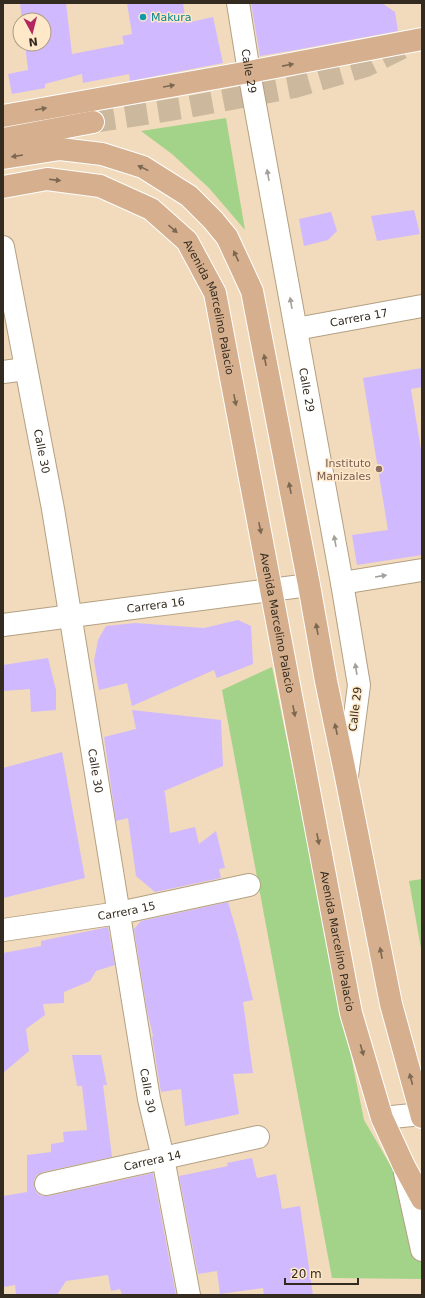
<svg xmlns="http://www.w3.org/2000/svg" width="425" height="1298" font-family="'DejaVu Sans',sans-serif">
<rect width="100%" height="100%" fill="#f1dbbc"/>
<path fill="#a2d389" d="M 226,118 L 245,230 L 209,188 L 172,154 L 141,131 Z
M 272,667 L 364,1120 L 422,1219 L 422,1279 L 332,1278 L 222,690 Z
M 422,879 L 422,954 L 409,881 Z"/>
<path fill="#d0b9fe" d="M 20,3 L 66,3 L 72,54 L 124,44 L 122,36 L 132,34 L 127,3 L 183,3 L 186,23 L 213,17 L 223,63 L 130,81 L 129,74 L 83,83 L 82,74 L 45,84 L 45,88 L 12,94 L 8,74 L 28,70 L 25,44 L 44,44 L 44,20 L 22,20 Z
M 251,3 L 382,3 L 395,12 L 398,31 L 290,51 L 260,56 Z
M 414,210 L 420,234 L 377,241 L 371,216 Z
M 331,212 L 337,231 L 328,240 L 304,246 L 299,219 Z
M 422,368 L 422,387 L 411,389 L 422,456 L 422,555 L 357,565 L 352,535 L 388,530 L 363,378 Z
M 238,620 L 251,626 L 253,664 L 217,678 L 214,670 L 132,706 L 127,683 L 99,690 L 94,661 L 98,640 L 106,626 L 135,623 L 204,628 Z
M 48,658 L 56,690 L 56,710 L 31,712 L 30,689 L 3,691 L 3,665 Z
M 132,710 L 221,720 L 223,766 L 164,791 L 165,793 L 170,833 L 195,827 L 199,844 L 216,831 L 225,868 L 219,869 L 221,878 L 155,892 L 136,876 L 128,818 L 116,821 L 104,737 L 136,729 Z
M 62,752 L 85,878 L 3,898 L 3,768 Z
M 228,902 L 238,936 L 253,1000 L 243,1002 L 253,1073 L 233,1074 L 239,1114 L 185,1126 L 181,1089 L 161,1092 L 152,1037 L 153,1036 L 147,1010 L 134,929 L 141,921 Z
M 108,927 L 115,965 L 96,971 L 90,981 L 64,992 L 64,1003 L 43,1004 L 45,1015 L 26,1029 L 29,1051 L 3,1073 L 3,953 L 41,946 L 41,941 Z
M 72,1055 L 101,1055 L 107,1085 L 103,1085 L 112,1157 L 43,1172 L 37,1175 L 34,1180 L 34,1187 L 37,1193 L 42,1196 L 49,1196 L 153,1173 L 176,1295 L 122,1295 L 120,1289 L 111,1291 L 108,1275 L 66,1281 L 57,1295 L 16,1295 L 15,1285 L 3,1287 L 3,1196 L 27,1192 L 27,1155 L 51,1152 L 51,1144 L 64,1142 L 63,1132 L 87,1130 L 82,1086 L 77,1086 Z
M 252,1158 L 257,1178 L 276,1174 L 282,1209 L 300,1206 L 313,1295 L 264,1295 L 263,1288 L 220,1294 L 217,1271 L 198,1274 L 179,1176 L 228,1166 L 227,1163 Z"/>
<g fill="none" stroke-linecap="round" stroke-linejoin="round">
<path stroke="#cbb89d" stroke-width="22" stroke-dasharray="22 11" stroke-linecap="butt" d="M 93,122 L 183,108 L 295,87 L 366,66 L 408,45"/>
<defs>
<g id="minor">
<path id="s1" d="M 238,3 L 249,72 L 342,583 L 359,685 L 347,776"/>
<path id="s2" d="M 3,247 L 53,509 L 149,1099 L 163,1158 L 189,1295"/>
<path id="s3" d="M 296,329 L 422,306"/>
<path d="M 3,372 L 26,369"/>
<path d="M 342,583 L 422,570"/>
<path id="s4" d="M 3,625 L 309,585"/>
<path id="s5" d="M 3,930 L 119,913 L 249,885"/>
<path d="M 382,1118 L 422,1114"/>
<path d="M 405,1173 L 422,1250"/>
<path id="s6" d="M 46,1184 L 258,1137"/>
</g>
<g id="major">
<path d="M 3,116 L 249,72 L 422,39"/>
<path d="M 3,139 L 93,122"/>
<path d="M 3,158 L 60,149 L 102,154 L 143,167 L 189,196 L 213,220 L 227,237 L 252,291 L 309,585 L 326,681 L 346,777 L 391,1004 L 422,1117"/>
<path id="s7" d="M 3,187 L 47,179 L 100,186 L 151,209 L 187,241 L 215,293 L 351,1013 L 382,1118 L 404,1166 L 422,1199"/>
</g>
</defs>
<use href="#minor" stroke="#b4a082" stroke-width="24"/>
<use href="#major" stroke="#fff" stroke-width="24"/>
<use href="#minor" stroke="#fff" stroke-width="22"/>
<use href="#major" stroke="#d6b08e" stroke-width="22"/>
</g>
<defs><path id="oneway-solid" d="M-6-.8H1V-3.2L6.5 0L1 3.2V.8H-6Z"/></defs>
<g fill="#7c6751">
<use href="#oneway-solid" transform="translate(288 65) rotate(-11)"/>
<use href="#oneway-solid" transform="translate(169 86) rotate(-10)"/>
<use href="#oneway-solid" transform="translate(41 109) rotate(-10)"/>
<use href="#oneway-solid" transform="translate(17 156) rotate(171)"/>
<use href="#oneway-solid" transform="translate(143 168) rotate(-154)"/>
<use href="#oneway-solid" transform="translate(55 180) rotate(7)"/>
<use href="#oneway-solid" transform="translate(173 229) rotate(41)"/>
<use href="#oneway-solid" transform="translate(236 256) rotate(-115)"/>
<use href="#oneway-solid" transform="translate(265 360) rotate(-101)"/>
<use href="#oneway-solid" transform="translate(235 400) rotate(79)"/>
<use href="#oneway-solid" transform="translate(290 488) rotate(-101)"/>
<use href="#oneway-solid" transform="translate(260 528) rotate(79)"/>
<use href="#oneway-solid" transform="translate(317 629) rotate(-100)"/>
<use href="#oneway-solid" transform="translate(294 711) rotate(79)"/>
<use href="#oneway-solid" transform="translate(336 729) rotate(-102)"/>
<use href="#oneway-solid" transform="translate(318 839) rotate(79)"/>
<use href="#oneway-solid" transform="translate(381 953) rotate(-101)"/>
<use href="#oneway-solid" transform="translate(362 1050) rotate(74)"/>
<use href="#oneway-solid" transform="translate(411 1079) rotate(-105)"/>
</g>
<g fill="#a3a09a">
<use href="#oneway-solid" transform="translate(268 175) rotate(-100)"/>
<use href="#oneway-solid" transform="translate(291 303) rotate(-100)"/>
<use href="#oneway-solid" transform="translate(335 541) rotate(-100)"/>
<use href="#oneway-solid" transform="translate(381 576) rotate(-9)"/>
<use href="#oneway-solid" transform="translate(356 669) rotate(-99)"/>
</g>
<circle fill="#0f9aa8" stroke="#fee8c8" stroke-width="1.5" cx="143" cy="17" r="4"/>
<circle fill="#8d6e63" stroke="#fee8c8" stroke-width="1.5" cx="379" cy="469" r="4"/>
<g text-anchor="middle" stroke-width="3" stroke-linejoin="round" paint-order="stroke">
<g font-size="11" fill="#0d838f" stroke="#fee8c8" text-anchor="start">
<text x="151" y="21">Makura</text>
</g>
<g font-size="11" fill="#332b1f" stroke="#fee8c8">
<text dy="4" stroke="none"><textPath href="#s1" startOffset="69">Calle 29</textPath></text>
<text dy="4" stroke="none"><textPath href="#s7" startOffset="273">Avenida Marcelino Palacio</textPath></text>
<text dy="4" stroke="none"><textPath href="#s3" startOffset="64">Carrera 17</textPath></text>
<text dy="4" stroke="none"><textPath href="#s1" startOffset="393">Calle 29</textPath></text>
<text dy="4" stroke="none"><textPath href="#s2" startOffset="208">Calle 30</textPath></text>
<text dy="4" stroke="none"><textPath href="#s4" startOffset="154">Carrera 16</textPath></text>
<text dy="4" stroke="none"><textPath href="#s7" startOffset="597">Avenida Marcelino Palacio</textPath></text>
<text transform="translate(355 709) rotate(-83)" y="4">Calle 29</text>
<text dy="4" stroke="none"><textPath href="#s2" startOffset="532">Calle 30</textPath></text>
<text dy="4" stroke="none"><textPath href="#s5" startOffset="125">Carrera 15</textPath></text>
<text dy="4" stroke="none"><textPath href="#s7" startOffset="921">Avenida Marcelino Palacio</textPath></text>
<text dy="4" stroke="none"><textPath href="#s2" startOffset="856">Calle 30</textPath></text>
<text dy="4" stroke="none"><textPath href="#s6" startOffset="109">Carrera 14</textPath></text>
</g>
<g font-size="11" fill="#785e54" stroke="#fee8c8" text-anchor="end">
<text x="371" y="467">Instituto<tspan x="371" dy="13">Manizales</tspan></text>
</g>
</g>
<rect width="425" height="1298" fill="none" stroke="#332b1f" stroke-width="8"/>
<g transform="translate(32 32) rotate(173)"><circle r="19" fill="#fee8c8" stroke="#ad9c84"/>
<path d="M0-3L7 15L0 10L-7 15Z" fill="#b3265f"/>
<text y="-6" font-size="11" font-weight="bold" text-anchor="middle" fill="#332b1f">N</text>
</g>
<path d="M285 1278v6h73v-6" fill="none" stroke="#332b1f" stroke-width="2"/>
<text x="291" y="1278" font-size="12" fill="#332b1f" stroke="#fee8c8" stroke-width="3" paint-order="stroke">20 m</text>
</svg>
